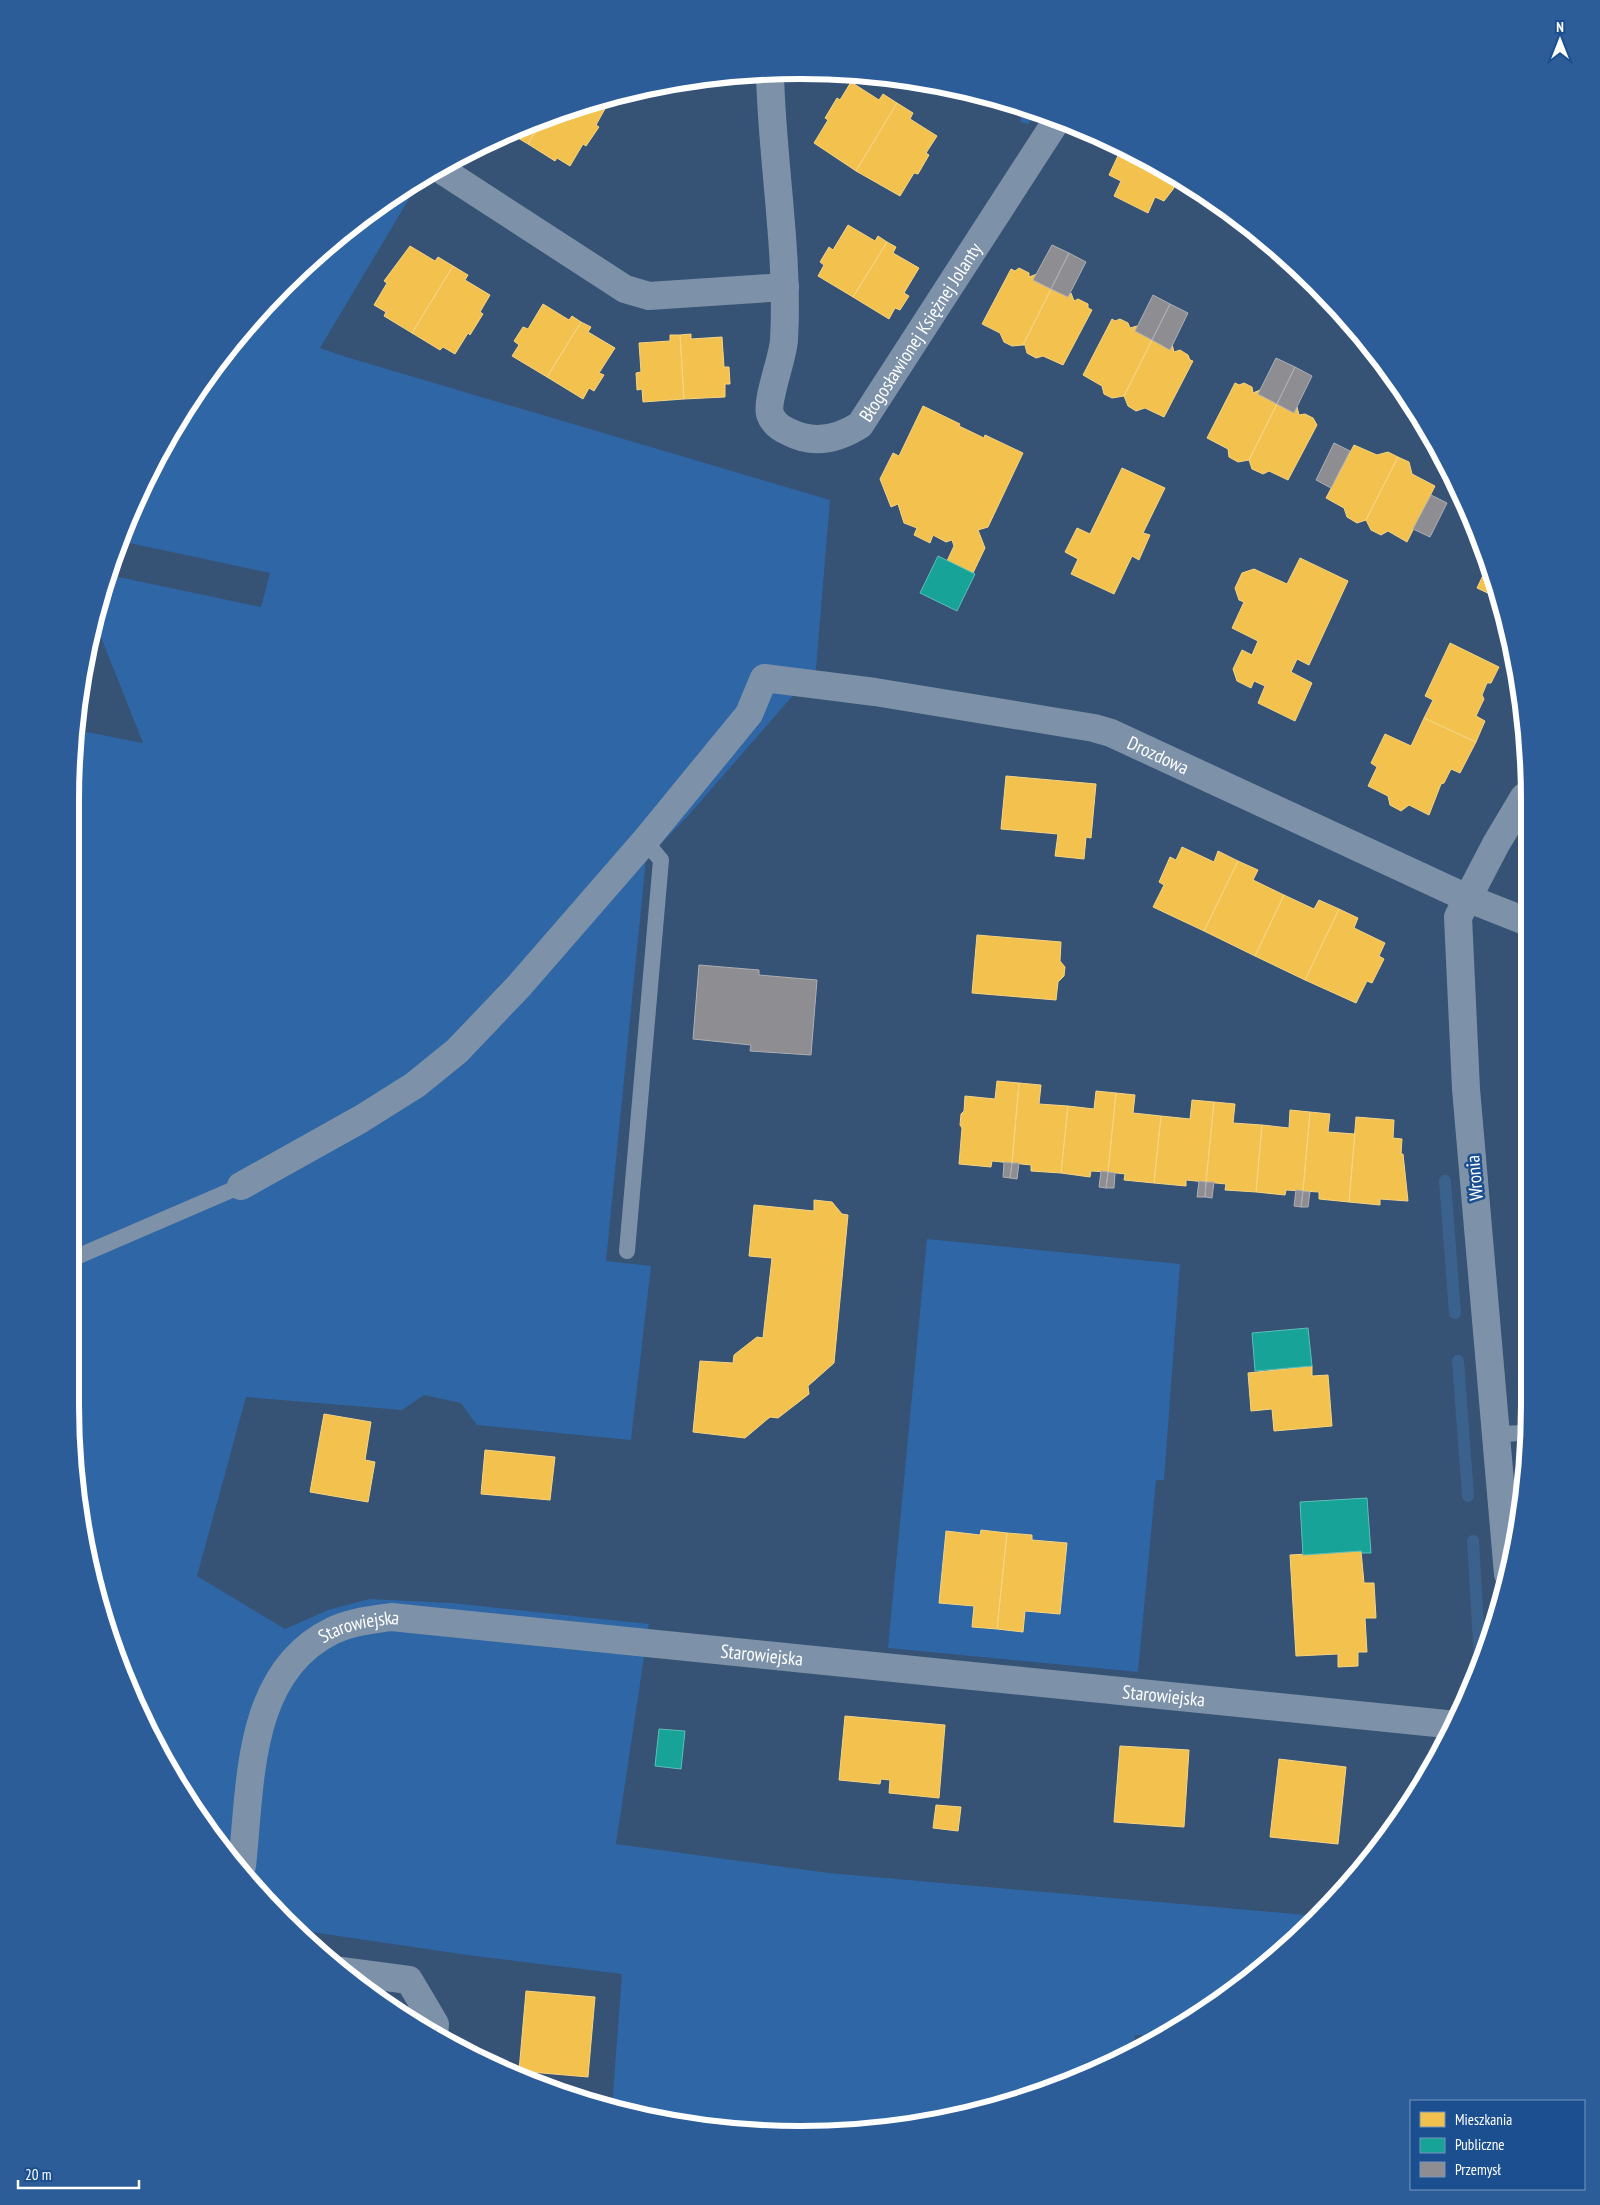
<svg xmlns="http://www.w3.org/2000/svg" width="1600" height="2205" font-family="'PT Sans Narrow',sans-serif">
<rect width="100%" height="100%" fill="#365274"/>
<path fill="#2f66a5" d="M 1019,106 L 1037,113 L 1028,124 L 1021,122 Z
M 422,177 L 320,348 L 343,356 L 830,500 L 816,669 L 687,817 L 646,859 L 606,1261 L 651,1266 L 631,1440 L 477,1425 L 461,1403 L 424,1395 L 402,1410 L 246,1397 L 197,1576 L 285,1629 L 328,1610 L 369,1599 L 452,1603 L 649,1624 L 616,1844 L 829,1873 L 1317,1916 L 1281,1954 L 1165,2037 L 1135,2035 L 1133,2053 L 1080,2079 L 896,2129 L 800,2135 L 704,2129 L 612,2107 L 622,1974 L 467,1955 L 298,1930 L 193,1810 L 126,1685 L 95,1594 L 76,1501 L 70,800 L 77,730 L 143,743 L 95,622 L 109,575 L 261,607 L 270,573 L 120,541 L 125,521 L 168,435 L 251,319 L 319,251 Z
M 927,1239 L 1180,1264 L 1164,1480 L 1156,1480 L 1138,1672 L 888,1648 Z"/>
<path fill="#f2c14e" stroke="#f6d483" d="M 851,82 L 879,100 L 883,94 L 897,103 L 856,171 L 814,143 L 828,120 L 825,118 L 837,98 L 840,100 Z
M 597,101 L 606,107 L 596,125 L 599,127 L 586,146 L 583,144 L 570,166 L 557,158 L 555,161 L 528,144 L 543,119 L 566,109 Z
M 897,103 L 913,113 L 910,119 L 937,136 L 926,153 L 929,155 L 918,174 L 914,173 L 900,196 L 856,171 Z
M 543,119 L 528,144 L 511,134 Z
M 1123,145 L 1180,181 L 1173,183 L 1174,188 L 1164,201 L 1155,197 L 1148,213 L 1114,196 L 1121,181 L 1109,175 Z
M 848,225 L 875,241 L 878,236 L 887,242 L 853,297 L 818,276 L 824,265 L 820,262 L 829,247 L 833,250 Z
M 887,242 L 896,247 L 893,253 L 919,268 L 904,293 L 909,296 L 900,310 L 895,308 L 889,319 L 853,297 Z
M 410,246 L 435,261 L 438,257 L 453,266 L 412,333 L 384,316 L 386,312 L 374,305 L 387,283 L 384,281 Z
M 453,266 L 468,275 L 465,280 L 490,295 L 480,312 L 483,314 L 470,335 L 468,333 L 455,354 L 443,347 L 440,350 L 412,333 Z
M 1019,268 L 1029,273 L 1029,277 L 1037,274 L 1033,280 L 1051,289 L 1023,345 L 1012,346 L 1004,342 L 1000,333 L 982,324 L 1011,269 L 1015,271 Z
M 1051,289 L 1068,297 L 1071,293 L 1074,301 L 1078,299 L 1088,304 L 1088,308 L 1092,310 L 1063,365 L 1043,356 L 1036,358 L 1027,353 L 1025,345 L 1023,345 Z
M 543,304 L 569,320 L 572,316 L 581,322 L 547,377 L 512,356 L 519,345 L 514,341 L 523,327 L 528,329 Z
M 1112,319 L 1115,321 L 1120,319 L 1128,323 L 1130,328 L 1137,326 L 1135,331 L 1152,340 L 1124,396 L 1112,398 L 1104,394 L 1102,386 L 1083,375 Z
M 581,322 L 591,327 L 588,332 L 615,348 L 599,373 L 604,375 L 594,391 L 589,388 L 583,399 L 547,377 Z
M 691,334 L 691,339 L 722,337 L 724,367 L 729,367 L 730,384 L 725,384 L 725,397 L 684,399 L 680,335 Z
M 670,335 L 680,335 L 684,399 L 643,402 L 642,389 L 637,390 L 636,373 L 641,372 L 639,343 L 670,341 Z
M 1152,340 L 1170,350 L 1172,344 L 1174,352 L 1180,350 L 1188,355 L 1190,360 L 1193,361 L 1164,417 L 1145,408 L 1136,411 L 1128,406 L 1124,396 Z
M 1235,383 L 1239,385 L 1244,383 L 1252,387 L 1253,393 L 1260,390 L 1258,394 L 1277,404 L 1249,460 L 1238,462 L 1229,457 L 1228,449 L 1207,438 Z
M 1277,404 L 1294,413 L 1297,407 L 1299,415 L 1305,414 L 1313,418 L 1317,425 L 1288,480 L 1269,471 L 1263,474 L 1252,469 L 1249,460 Z
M 923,406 L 960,424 L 959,426 L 984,438 L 985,435 L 1023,453 L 988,527 L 978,530 L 985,548 L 973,573 L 947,561 L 954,546 L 952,540 L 946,542 L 933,535 L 930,543 L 914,535 L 917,528 L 904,523 L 898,504 L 891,507 L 880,479 L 893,453 L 899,456 Z
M 1354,445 L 1377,455 L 1388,452 L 1398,457 L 1366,520 L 1357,523 L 1347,517 L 1344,508 L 1326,498 Z
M 1398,457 L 1409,462 L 1412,474 L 1435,486 L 1407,542 L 1388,531 L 1381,535 L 1371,530 L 1366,520 Z
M 1122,468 L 1165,488 L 1143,533 L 1150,535 L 1139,560 L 1132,556 L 1114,594 L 1071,574 L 1078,559 L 1065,552 L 1077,528 L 1090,534 Z
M 1300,558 L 1348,581 L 1309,665 L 1297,659 L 1291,672 L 1312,683 L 1295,721 L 1258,703 L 1265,686 L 1254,681 L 1251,688 L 1237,681 L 1233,669 L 1242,650 L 1252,655 L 1258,641 L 1232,628 L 1244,602 L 1239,600 L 1235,588 L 1242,573 L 1254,569 L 1287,584 Z
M 1484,558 L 1494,596 L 1477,588 L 1486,569 Z
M 1450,643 L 1499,667 L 1491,683 L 1487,683 L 1482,695 L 1484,699 L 1476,716 L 1485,721 L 1476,742 L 1424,718 L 1433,700 L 1425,696 Z
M 1424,718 L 1476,742 L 1460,773 L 1451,769 L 1444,783 L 1441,784 L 1429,815 L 1409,805 L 1401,811 L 1390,805 L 1388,796 L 1368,786 L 1377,767 L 1371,763 L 1385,734 L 1411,746 Z
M 1006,776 L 1096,784 L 1091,838 L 1086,837 L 1084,859 L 1055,856 L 1058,834 L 1001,829 Z
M 1182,847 L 1214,862 L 1218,851 L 1238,861 L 1204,931 L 1153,907 L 1164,885 L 1159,882 L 1170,857 L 1176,860 Z
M 1238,861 L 1258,870 L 1253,880 L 1284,895 L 1255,956 L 1204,931 Z
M 1284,895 L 1314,909 L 1319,900 L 1339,909 L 1305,980 L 1255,956 Z
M 1339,909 L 1358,918 L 1354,928 L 1385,943 L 1379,956 L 1384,959 L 1372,983 L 1367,981 L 1356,1003 L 1305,980 Z
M 977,935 L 1061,942 L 1060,961 L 1065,967 L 1064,976 L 1058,982 L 1056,1000 L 972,993 Z
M 997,1081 L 1019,1083 L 1012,1163 L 992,1161 L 991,1167 L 959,1164 L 962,1128 L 960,1125 L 961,1114 L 964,1111 L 965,1096 L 995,1099 Z
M 1019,1083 L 1041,1085 L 1039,1104 L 1068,1106 L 1061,1173 L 1031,1171 L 1031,1165 L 1012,1163 Z
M 1096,1091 L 1116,1093 L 1108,1172 L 1091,1171 L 1090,1177 L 1061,1173 L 1068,1106 L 1094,1109 Z
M 1116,1093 L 1135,1095 L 1133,1113 L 1161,1116 L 1154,1183 L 1124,1180 L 1125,1174 L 1108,1172 Z
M 1192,1100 L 1214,1102 L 1206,1182 L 1186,1180 L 1186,1186 L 1154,1183 L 1161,1116 L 1190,1119 Z
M 1214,1102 L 1235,1104 L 1233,1123 L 1262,1125 L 1256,1192 L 1225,1190 L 1226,1184 L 1206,1182 Z
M 1290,1110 L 1310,1112 L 1303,1191 L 1286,1190 L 1285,1195 L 1256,1192 L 1262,1125 L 1289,1128 Z
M 1310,1112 L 1330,1114 L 1328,1132 L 1355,1134 L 1349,1202 L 1319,1199 L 1319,1192 L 1303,1191 Z
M 1356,1117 L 1394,1120 L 1393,1138 L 1402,1139 L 1401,1154 L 1403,1154 L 1408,1201 L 1380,1199 L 1380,1205 L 1349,1202 Z
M 814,1200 L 832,1202 L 842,1214 L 848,1215 L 834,1363 L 808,1386 L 809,1394 L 778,1418 L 770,1417 L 745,1438 L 693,1432 L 700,1361 L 733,1363 L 734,1355 L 757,1337 L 763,1338 L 772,1258 L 749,1256 L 754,1205 L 814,1211 Z
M 1312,1366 L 1312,1376 L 1328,1375 L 1332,1426 L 1274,1431 L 1272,1409 L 1251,1411 L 1248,1373 Z
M 324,1414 L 371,1422 L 365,1460 L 375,1462 L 368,1502 L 310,1492 Z
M 485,1450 L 555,1457 L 550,1500 L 481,1494 Z
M 981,1530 L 1007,1533 L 997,1629 L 972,1627 L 974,1606 L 939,1603 L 946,1531 L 980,1535 Z
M 1007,1533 L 1032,1535 L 1032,1540 L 1067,1543 L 1060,1614 L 1025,1611 L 1023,1632 L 997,1629 Z
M 1361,1551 L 1364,1583 L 1374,1583 L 1376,1618 L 1365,1618 L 1367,1652 L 1358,1652 L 1358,1666 L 1338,1667 L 1338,1654 L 1296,1656 L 1290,1555 Z
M 845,1716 L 945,1725 L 939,1798 L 889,1793 L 890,1780 L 881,1779 L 880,1784 L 839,1780 Z
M 1120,1746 L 1189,1750 L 1184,1827 L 1114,1822 Z
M 1279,1759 L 1346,1767 L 1338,1844 L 1270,1837 Z
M 936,1805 L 961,1807 L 958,1831 L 933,1828 Z
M 526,1991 L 595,1997 L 588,2077 L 519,2071 Z"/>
<path fill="#17a398" stroke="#5dbfb7" d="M 938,556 L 975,574 L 957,611 L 920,593 Z
M 1308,1328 L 1312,1366 L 1255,1371 L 1252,1333 Z
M 1367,1498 L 1371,1553 L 1362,1553 L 1361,1551 L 1303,1555 L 1300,1502 Z
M 659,1729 L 685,1731 L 681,1769 L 655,1766 Z"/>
<path fill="#8d8d92" stroke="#afafb3" d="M 1052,245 L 1069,253 L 1051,289 L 1033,280 Z
M 1069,253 L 1086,262 L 1068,297 L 1051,289 Z
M 1153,295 L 1170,304 L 1152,340 L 1135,331 Z
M 1170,304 L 1188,313 L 1170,350 L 1152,340 Z
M 1276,358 L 1295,367 L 1277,404 L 1258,394 Z
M 1295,367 L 1312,376 L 1294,413 L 1277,404 Z
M 1334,443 L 1350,451 L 1331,488 L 1316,480 Z
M 1431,495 L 1447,503 L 1430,537 L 1413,529 Z
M 699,965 L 759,970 L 759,975 L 817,980 L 811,1055 L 750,1051 L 751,1045 L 693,1039 Z
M 1004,1162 L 1012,1163 L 1010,1178 L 1003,1177 Z
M 1012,1163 L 1019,1163 L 1017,1179 L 1010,1178 Z
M 1101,1171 L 1108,1172 L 1106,1188 L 1099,1187 Z
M 1108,1172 L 1115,1173 L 1114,1188 L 1106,1188 Z
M 1199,1181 L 1206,1182 L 1205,1197 L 1197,1197 Z
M 1206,1182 L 1214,1182 L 1212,1198 L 1205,1197 Z
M 1296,1190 L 1303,1191 L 1301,1207 L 1294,1206 Z
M 1303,1191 L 1310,1192 L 1308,1207 L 1301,1207 Z"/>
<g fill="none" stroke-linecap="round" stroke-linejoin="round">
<path stroke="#3b618d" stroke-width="12" d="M 1445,1181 L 1455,1313
M 1458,1361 L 1468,1496
M 1473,1541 L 1480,1661"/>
<path stroke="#7d92a8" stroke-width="16" d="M 627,1251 L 661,860 L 645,841
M 74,1258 L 241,1186
M 1495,1434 L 1528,1433"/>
<g stroke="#7d92a8" stroke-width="28">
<path id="s1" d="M 770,74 C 772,162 789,251 784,340 C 783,358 766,400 770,414 C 773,423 782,429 789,432 C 814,445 838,439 860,425 L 1057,120"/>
<path d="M 437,167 L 625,289 L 649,296 L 785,287"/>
<path id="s2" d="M 241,1186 L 361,1119 L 415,1085 L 457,1051 L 519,986 L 645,841 L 749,714 L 764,678 L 875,692 L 1094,728 L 1111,733 L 1467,898 L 1525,921"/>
<path d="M 1508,1574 L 1466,1089 L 1458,917 L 1496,844 L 1524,797"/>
<path id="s3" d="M 242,1866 C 251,1785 246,1673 332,1631 C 350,1622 371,1620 391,1617 L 1456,1725"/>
<path d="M 341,1971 L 409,1980 L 435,2024 L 434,2035"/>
</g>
</g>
<g text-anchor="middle" stroke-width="5" stroke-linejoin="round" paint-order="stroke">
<g font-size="19" fill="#fff" stroke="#1b4f8f">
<text dy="7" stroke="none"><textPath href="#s1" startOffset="555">Błogosławionej Księżnej Jolanty</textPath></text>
<text dy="7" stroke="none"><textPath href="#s2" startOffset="1144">Drozdowa</textPath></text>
<text transform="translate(1474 1178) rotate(-95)" y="7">Wronia</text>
<text dy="7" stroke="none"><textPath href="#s3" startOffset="292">Starowiejska</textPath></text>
<text dy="7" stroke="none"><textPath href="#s3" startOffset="698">Starowiejska</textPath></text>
<text dy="7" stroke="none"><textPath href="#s3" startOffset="1102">Starowiejska</textPath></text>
</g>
</g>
<path d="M0 0H1600V2205H0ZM800 79H800A721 721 0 0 1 1521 800V1405A721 721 0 0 1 800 2126H800A721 721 0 0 1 79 1405V800A721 721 0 0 1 800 79Z" fill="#2d5d98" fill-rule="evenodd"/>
<path fill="none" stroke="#fff" stroke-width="6" d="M800 79H800A721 721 0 0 1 1521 800V1405A721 721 0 0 1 800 2126H800A721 721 0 0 1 79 1405V800A721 721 0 0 1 800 79Z"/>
<rect x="1410" y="2100" width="175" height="90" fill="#1b4f8f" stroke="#7695bc"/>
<rect x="1420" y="2112" width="25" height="15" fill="#f2c14e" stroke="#7695bc"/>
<text x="1455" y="2125" font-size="15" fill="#ffffff">Mieszkania</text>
<rect x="1420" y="2138" width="25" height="15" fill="#17a398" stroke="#7695bc"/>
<text x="1455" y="2150" font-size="15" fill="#ffffff">Publiczne</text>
<rect x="1420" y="2162" width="25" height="15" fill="#8d8d92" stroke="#7695bc"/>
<text x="1455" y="2175" font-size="15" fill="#ffffff">Przemysł</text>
<g transform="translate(1560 40)" stroke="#1b4f8f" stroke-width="4" paint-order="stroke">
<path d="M0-4L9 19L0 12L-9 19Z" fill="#ffffff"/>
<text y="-8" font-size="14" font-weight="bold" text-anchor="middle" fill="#ffffff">N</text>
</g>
<path d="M18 2180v8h121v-8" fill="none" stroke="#ffffff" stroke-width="2.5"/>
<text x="25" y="2180" font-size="15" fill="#ffffff" stroke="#1b4f8f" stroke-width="4" paint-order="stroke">20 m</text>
</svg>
